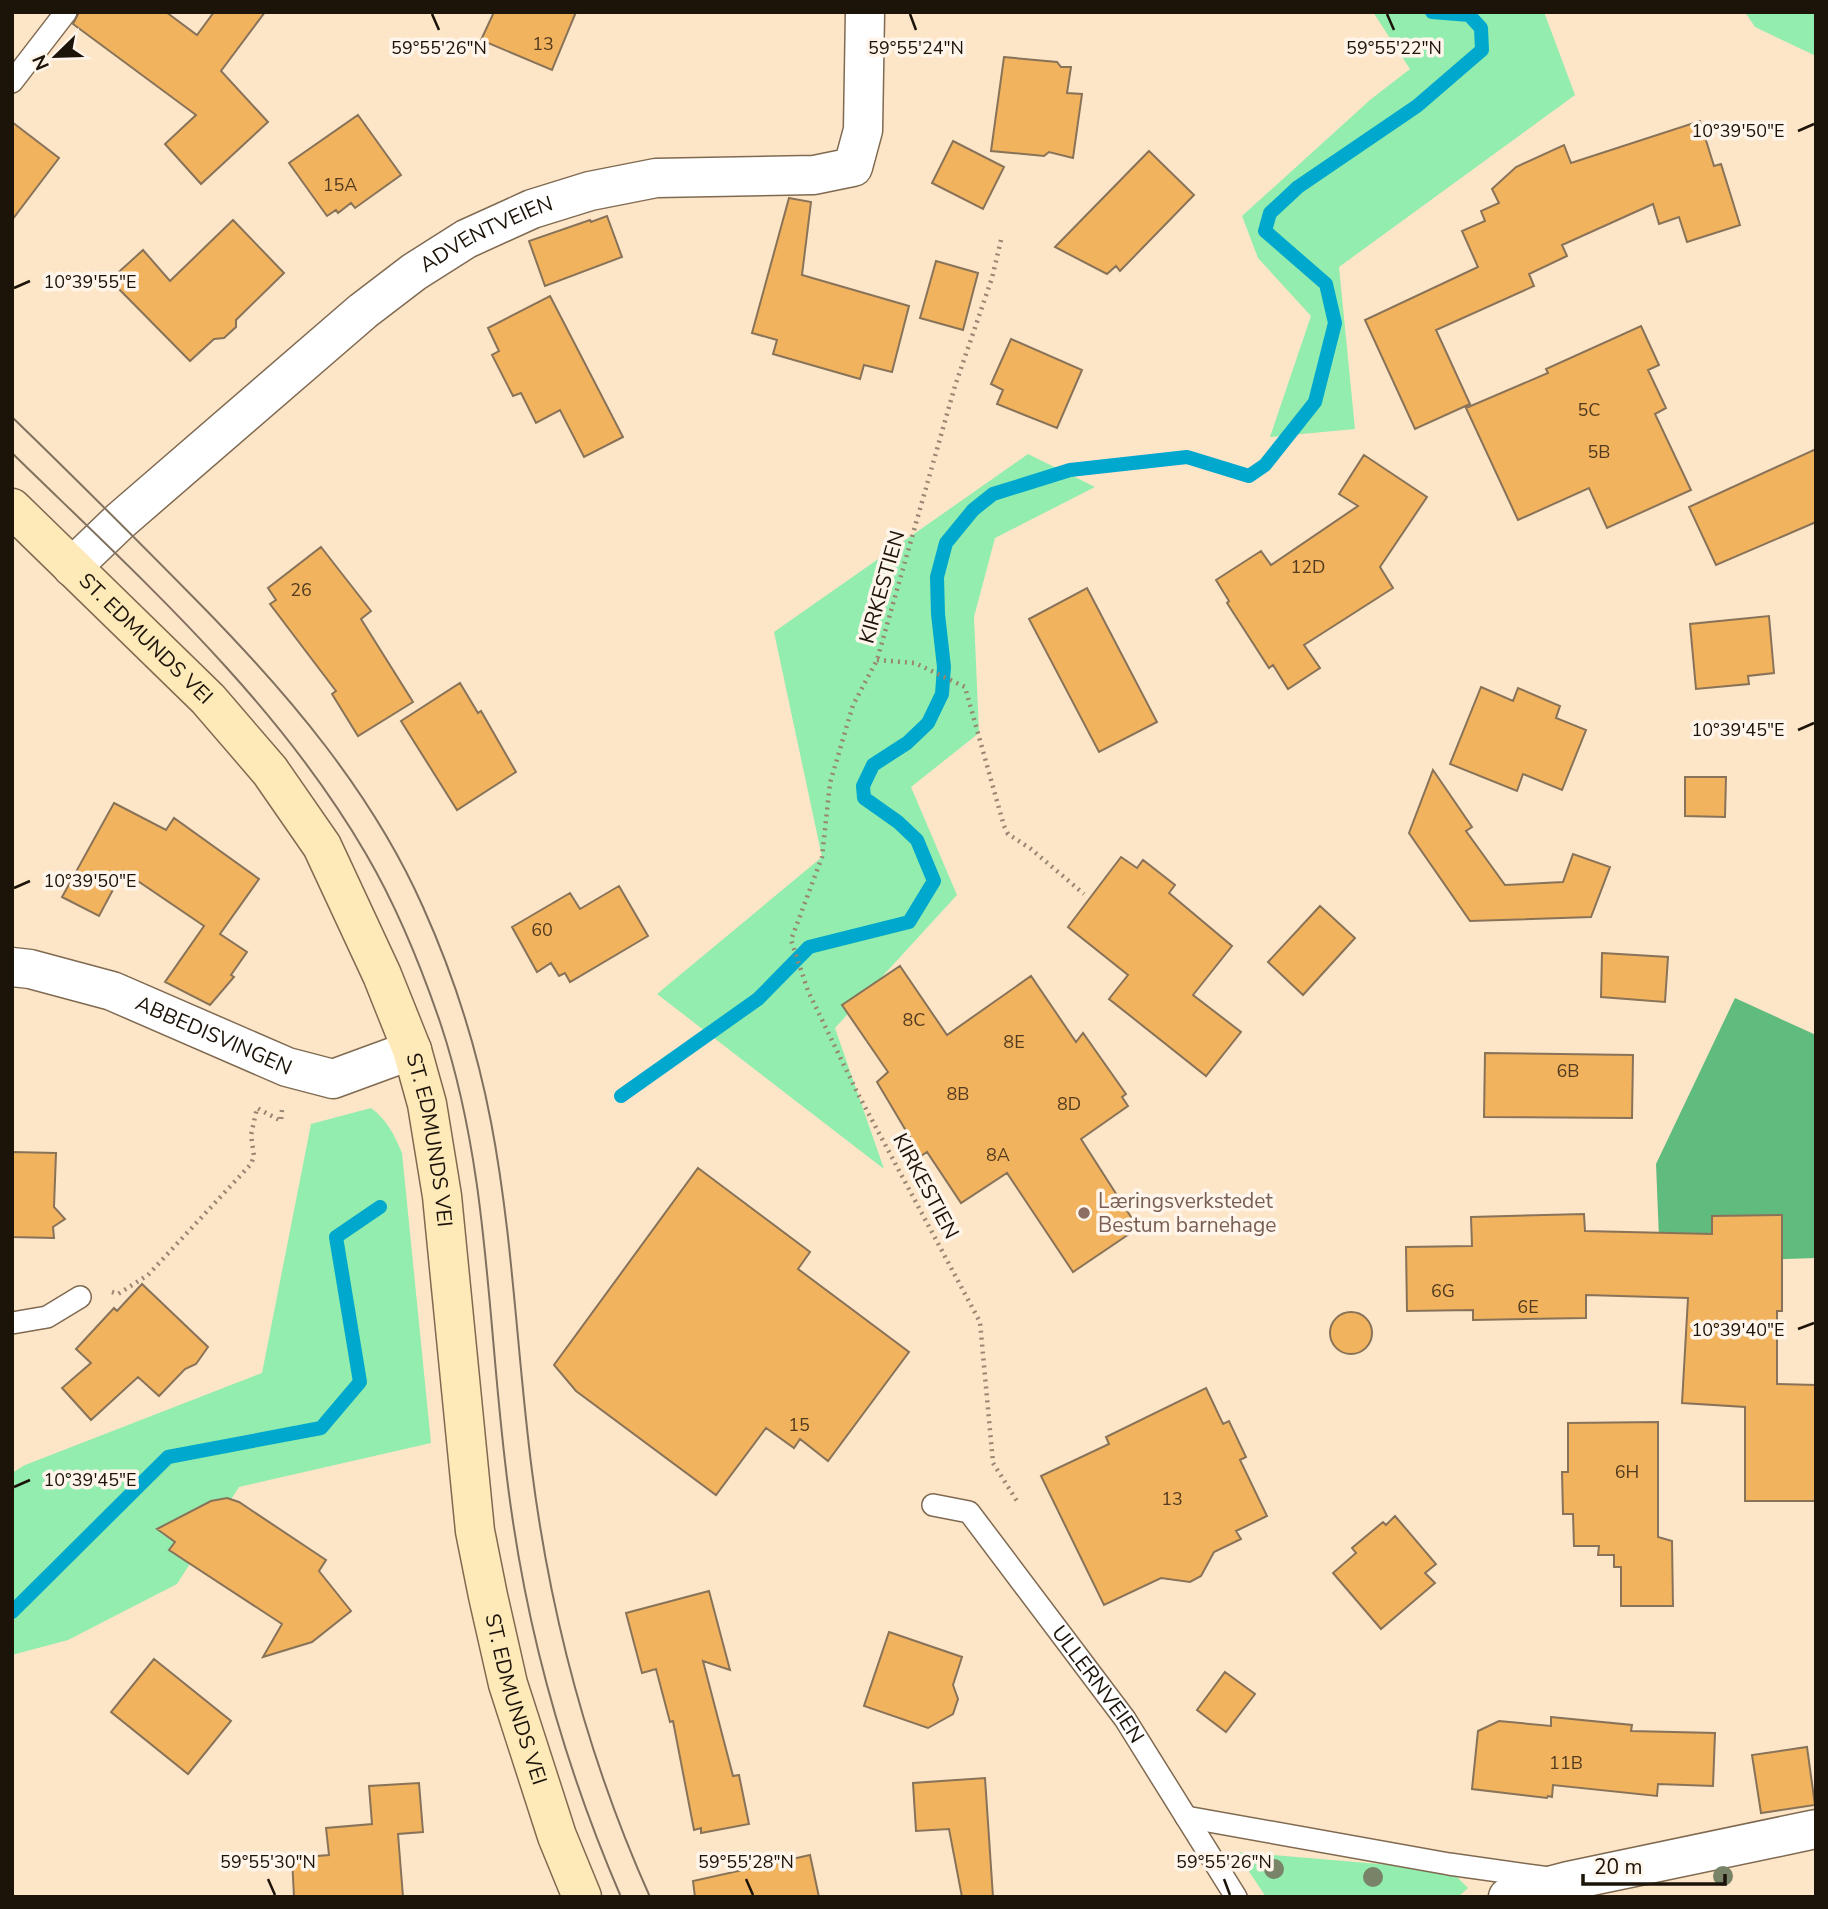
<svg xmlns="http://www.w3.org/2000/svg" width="1828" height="1909" font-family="'Nunito Sans',sans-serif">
<rect width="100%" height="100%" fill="#fde5c8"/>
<path fill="#93edae" d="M 1373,12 L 1544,12 L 1575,95 L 1339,267 L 1355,429 L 1270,437 L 1311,316 L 1258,258 L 1242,216 L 1370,100 L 1410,69 Z
M 1745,12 L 1816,12 L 1816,56 L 1755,27 Z
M 1028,454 L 1095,487 L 995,538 L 974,617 L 979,733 L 911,787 L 957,895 L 835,1028 L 884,1169 L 657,994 L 822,857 L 774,632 Z
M 371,1108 C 387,1120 394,1134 402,1153 L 431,1443 L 239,1487 L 177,1584 L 68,1640 L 12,1655 L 12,1473 L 25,1465 L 262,1373 L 311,1124 Z
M 1236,1852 L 1450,1870 L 1468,1888 L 1458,1897 L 1266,1897 Z"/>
<path fill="#60bb7e" d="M 1735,998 L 1816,1035 L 1816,1258 L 1660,1263 L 1656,1164 Z"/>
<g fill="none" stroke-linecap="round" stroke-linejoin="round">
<path stroke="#01a8ce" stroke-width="14" d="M 621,1096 L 758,999 L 809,947 L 909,922 L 934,881 L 917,840 L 898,822 L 864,798 L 863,786 L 873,765 L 907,743 L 928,723 L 942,694 L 944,667 L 938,614 L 937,577 L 946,543 L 973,510 L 993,494 L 1070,470 L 1187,457 L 1249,476 L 1265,465 L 1315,402 L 1335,323 L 1326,284 L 1265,231 L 1270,213 L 1298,187 L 1417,106 L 1482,50 L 1481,28 L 1469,15 L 1432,12
M 12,1612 L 168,1457 L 321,1428 L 360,1382 L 336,1237 L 380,1207"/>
</g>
<path fill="#f2b35f" stroke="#887359" stroke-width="2" d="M 79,12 L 166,12 L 197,35 L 214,12 L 265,12 L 221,71 L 268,122 L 201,184 L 165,144 L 196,115 L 73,24 Z
M 494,12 L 576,12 L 552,70 L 481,40 Z
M 1004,57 L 1057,62 L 1061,67 L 1071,67 L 1067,93 L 1082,94 L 1073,158 L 1049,152 L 1044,156 L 991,151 Z
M 358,115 L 401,175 L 355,208 L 351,203 L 338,213 L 336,210 L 327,216 L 289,163 Z
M 1700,121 L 1714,166 L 1721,164 L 1740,225 L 1687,242 L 1679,217 L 1659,224 L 1653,204 L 1562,245 L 1567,256 L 1529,274 L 1534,286 L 1436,330 L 1470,404 L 1415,429 L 1365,320 L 1478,267 L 1462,231 L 1485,221 L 1481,211 L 1499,203 L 1492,189 L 1516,167 L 1564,145 L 1571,163 Z
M 12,122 L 59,158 L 12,220 Z
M 953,141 L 1004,167 L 983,209 L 932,183 Z
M 1149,151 L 1194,195 L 1120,271 L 1116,266 L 1107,274 L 1055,247 Z
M 789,198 L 811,202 L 802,275 L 909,306 L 892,372 L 864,365 L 860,379 L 773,354 L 777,340 L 752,333 Z
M 607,216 L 622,257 L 545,286 L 529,241 L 590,220 L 591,222 Z
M 233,220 L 284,273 L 236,320 L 236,327 L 224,338 L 214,339 L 190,361 L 110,280 L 143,250 L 170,281 Z
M 936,261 L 978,273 L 963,330 L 920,318 Z
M 550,296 L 623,437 L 584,457 L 560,410 L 536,423 L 521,393 L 513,396 L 492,355 L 499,351 L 488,328 Z
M 1641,326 L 1659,365 L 1648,370 L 1666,408 L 1655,414 L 1691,490 L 1607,528 L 1589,488 L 1518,520 L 1466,408 L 1548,373 L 1546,369 Z
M 1011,339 L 1082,370 L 1057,428 L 997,404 L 1003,390 L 991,384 Z
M 1816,449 L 1816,522 L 1716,565 L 1689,507 Z
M 1364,455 L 1427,497 L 1380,567 L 1393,588 L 1304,645 L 1320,668 L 1288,689 L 1273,665 L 1269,668 L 1227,603 L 1229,601 L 1216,580 L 1261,551 L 1271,565 L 1358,506 L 1339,494 Z
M 321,547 L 371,611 L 361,619 L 413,702 L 358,736 L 332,694 L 336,691 L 270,604 L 276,600 L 268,588 Z
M 1087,588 L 1157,722 L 1099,752 L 1029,619 Z
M 1769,616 L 1774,673 L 1748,676 L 1749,684 L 1696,689 L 1690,624 Z
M 460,683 L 478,713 L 481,711 L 516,772 L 457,810 L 401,721 Z
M 1481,687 L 1513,701 L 1518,688 L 1560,706 L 1556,718 L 1586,730 L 1562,790 L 1523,774 L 1517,791 L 1450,764 Z
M 1433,770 L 1472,827 L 1466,831 L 1505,885 L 1563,882 L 1573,854 L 1610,867 L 1591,917 L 1470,921 L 1409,833 Z
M 1685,777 L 1726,777 L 1725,817 L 1685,816 Z
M 114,803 L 166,830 L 174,818 L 259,879 L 220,934 L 247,952 L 231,975 L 234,977 L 210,1005 L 165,982 L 204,926 L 123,871 L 99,916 L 62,897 Z
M 1121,857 L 1137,868 L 1143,860 L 1175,885 L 1169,893 L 1232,946 L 1193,995 L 1241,1032 L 1206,1076 L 1109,999 L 1128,975 L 1068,927 Z
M 619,886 L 648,936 L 570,982 L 565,973 L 559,976 L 551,963 L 537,972 L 512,927 L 570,893 L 580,909 Z
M 1320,906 L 1355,938 L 1303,995 L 1268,962 Z
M 1602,953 L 1668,957 L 1665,1002 L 1601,997 Z
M 900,966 L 947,1035 L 1031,976 L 1076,1042 L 1083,1033 L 1126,1094 L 1122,1097 L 1128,1106 L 1081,1139 L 1138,1228 L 1073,1272 L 1007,1173 L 961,1203 L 927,1152 L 921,1156 L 877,1082 L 888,1072 L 842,1005 Z
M 1485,1053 L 1633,1055 L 1632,1118 L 1484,1117 Z
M 12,1152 L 56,1153 L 54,1207 L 65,1219 L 53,1227 L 54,1238 L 12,1237 Z
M 698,1168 L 810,1252 L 798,1269 L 909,1352 L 828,1461 L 800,1439 L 794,1448 L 766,1428 L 716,1495 L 576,1391 L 554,1365 Z
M 1584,1214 L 1585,1231 L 1712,1234 L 1712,1216 L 1782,1215 L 1782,1311 L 1777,1311 L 1777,1384 L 1816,1385 L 1816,1501 L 1745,1501 L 1745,1407 L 1682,1403 L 1688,1298 L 1586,1295 L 1586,1318 L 1473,1320 L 1473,1310 L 1407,1311 L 1406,1247 L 1472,1246 L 1471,1217 Z
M 142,1284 L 208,1347 L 196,1364 L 185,1369 L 159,1396 L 138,1377 L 91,1420 L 62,1388 L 91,1363 L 76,1349 L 114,1308 L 117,1311 Z
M1330 1333a21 21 0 1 1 42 0a21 21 0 1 1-42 0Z
M 1206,1388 L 1223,1424 L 1229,1421 L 1246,1457 L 1240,1460 L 1267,1516 L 1236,1531 L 1241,1539 L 1214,1552 L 1201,1576 L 1190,1582 L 1161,1578 L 1104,1605 L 1041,1476 L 1109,1444 L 1106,1437 Z
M 1658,1422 L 1658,1537 L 1672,1541 L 1673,1606 L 1621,1606 L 1621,1567 L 1614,1567 L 1614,1555 L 1598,1555 L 1599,1546 L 1574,1546 L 1573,1514 L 1563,1514 L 1562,1472 L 1568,1472 L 1568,1423 Z
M 227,1498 L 239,1502 L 326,1560 L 319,1571 L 351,1611 L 312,1642 L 263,1657 L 282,1624 L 169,1550 L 175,1542 L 157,1529 L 211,1501 Z
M 1395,1516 L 1436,1564 L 1425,1573 L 1435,1583 L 1381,1629 L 1333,1573 L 1356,1553 L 1352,1548 L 1383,1522 L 1386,1525 Z
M 709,1591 L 730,1670 L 703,1661 L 733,1776 L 739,1775 L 749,1824 L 701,1833 L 701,1828 L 694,1830 L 673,1721 L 670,1722 L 656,1669 L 642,1673 L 626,1613 Z
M 889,1632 L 962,1657 L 953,1685 L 958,1699 L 953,1714 L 928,1728 L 864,1706 Z
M 154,1659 L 231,1721 L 188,1774 L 111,1712 Z
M 1225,1672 L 1255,1694 L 1226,1732 L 1197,1710 Z
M 1551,1717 L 1632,1725 L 1631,1731 L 1715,1733 L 1713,1786 L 1658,1784 L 1657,1796 L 1553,1785 L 1552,1797 L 1548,1796 L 1547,1798 L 1472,1789 L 1478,1731 L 1499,1721 L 1551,1726 Z
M 1807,1747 L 1815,1805 L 1761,1813 L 1752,1755 Z
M 985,1778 L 993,1897 L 962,1897 L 949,1829 L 916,1831 L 913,1783 Z
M 419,1783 L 423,1832 L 398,1834 L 403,1897 L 294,1897 L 292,1858 L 329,1855 L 326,1828 L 372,1824 L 369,1786 Z
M 810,1855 L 819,1897 L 695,1897 L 693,1881 Z"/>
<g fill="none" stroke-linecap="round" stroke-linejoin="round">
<defs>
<g id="lane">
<path d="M 12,82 L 66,12"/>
<path d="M 12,1323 L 47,1317 L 80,1297"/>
<path id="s1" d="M 933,1505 L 969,1512 L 1125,1719 L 1236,1897"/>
<path d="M 1186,1817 L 1449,1864 L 1549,1878"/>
</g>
<g id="street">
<path id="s2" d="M 72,567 L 120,521 L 363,311 L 414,272 L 466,239 L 532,209 L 590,191 L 656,178 L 814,175 L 853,167 L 863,130 L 865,12"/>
<path id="s3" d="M 12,967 L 30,969 L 112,991 L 287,1067 L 333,1079 L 412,1050"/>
<path d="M 1508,1897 L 1568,1881 L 1816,1829"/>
</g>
<g id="secondary">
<path id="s4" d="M 12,508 L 208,699 L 270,771 L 322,846 L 382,975 L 412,1050 L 427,1104 L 442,1196 L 475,1531 L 488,1596 L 508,1684 L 557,1836 L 582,1897"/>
</g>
</defs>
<use href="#lane" stroke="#7f6a51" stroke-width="24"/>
<use href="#street" stroke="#7f6a51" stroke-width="41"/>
<use href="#secondary" stroke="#7f6a51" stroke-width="41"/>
<path stroke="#978671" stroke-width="4.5" stroke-dasharray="2 5" stroke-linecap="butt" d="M 1001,240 L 992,278 L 955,386 L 877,660 L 853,705 L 830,783 L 822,857 L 791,940 L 808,991 L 857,1092 L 980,1322 L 993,1463 L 1017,1501
M 877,660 L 915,663 L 965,687 L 1004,826 L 1008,834 L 1031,849 L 1084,894
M 112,1292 L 118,1294 L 148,1275 L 251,1164 L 254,1156 L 251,1135 L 257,1108 L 281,1121 L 282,1109"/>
<use href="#lane" stroke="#fff" stroke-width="21"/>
<use href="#street" stroke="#fff" stroke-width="38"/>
<use href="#secondary" stroke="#fee9b8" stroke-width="38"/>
<path stroke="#81715f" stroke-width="2" d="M 12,417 C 76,479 139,542 202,606 C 289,695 372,792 423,907 C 454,976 477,1049 491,1122 C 513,1237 517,1355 532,1471 C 551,1619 589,1761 650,1897
M 12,453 C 139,577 276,699 366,854 C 397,907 421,966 441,1025 C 493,1182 487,1352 512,1515 C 531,1647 568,1774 621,1897"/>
</g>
<g fill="#788368">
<circle cx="1274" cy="1869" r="10"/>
<circle cx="1723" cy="1876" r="10"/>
<circle cx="1373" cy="1877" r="10"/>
</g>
<path fill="none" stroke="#1c1309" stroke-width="2.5" d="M 432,14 L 439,30M 910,14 L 916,30M 1387,14 L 1394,30M 1798,131 L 1814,124M 14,288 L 30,281M 1798,730 L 1814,723M 14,888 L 30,881M 1798,1329 L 1814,1323M 14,1487 L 30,1480M 268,1879 L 275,1895M 746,1879 L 753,1895M 1224,1879 L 1230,1895"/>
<circle fill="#8d6e63" stroke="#fff5ea" stroke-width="2.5" cx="1084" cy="1213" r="7"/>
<g text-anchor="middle" stroke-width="7" stroke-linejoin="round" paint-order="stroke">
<g font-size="18" fill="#523b1e">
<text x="543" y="50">13</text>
<text x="340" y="191">15A</text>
<text x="1589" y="416">5C</text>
<text x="1599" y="458">5B</text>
<text x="1308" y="573">12D</text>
<text x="301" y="596">26</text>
<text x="542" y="936">60</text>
<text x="914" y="1026">8C</text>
<text x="1014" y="1048">8E</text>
<text x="1568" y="1077">6B</text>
<text x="958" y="1100">8B</text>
<text x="1069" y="1110">8D</text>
<text x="998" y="1161">8A</text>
<text x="1443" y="1297">6G</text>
<text x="1528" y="1313">6E</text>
<text x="799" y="1431">15</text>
<text x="1627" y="1478">6H</text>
<text x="1172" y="1505">13</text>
<text x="1566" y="1769">11B</text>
</g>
<g font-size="21" fill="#1c1309" stroke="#fff5ea">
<text dy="7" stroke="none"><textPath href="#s2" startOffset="534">ADVENTVEIEN</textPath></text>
<text transform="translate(882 587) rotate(-74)" y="7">KIRKESTIEN</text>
<text dy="7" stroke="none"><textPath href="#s4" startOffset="187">ST. EDMUNDS VEI</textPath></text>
<text dy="7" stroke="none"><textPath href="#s3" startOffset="214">ABBEDISVINGEN</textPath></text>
<text dy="7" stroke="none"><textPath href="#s4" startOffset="775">ST. EDMUNDS VEI</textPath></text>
<text transform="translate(926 1186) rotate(62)" y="7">KIRKESTIEN</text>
<text dy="7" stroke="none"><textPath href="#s1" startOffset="252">ULLERNVEIEN</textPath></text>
<text dy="7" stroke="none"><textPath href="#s4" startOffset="1342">ST. EDMUNDS VEI</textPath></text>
</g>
<g font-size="21" fill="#785e54" stroke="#fff5ea" text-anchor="start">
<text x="1098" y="1208">Læringsverkstedet<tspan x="1098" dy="24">Bestum barnehage</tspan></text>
</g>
</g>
<g font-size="18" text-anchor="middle" fill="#1c1309" stroke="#fff5ea" stroke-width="7" stroke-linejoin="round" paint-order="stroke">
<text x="439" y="54">59°55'26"N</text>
<text x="916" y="54">59°55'24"N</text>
<text x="1394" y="54">59°55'22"N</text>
<text x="1738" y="137">10°39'50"E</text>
<text x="90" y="288">10°39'55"E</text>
<text x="1738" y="736">10°39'45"E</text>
<text x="90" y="887">10°39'50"E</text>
<text x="1738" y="1336">10°39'40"E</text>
<text x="90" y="1486">10°39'45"E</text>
<text x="268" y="1868">59°55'30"N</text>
<text x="746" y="1868">59°55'28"N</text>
<text x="1224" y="1868">59°55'26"N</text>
</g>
<rect width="1828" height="1909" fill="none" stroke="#1c1309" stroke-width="28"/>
<g transform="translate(56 56) rotate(247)" stroke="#fff5ea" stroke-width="5" paint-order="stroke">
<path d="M0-5L12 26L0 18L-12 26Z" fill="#1c1309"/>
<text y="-10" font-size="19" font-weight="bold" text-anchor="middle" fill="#1c1309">N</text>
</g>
<path d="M1583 1874v10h142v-10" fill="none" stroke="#1c1309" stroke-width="3.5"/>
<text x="1594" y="1874" font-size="21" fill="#1c1309" stroke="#fff5ea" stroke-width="5" paint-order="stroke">20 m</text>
</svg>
